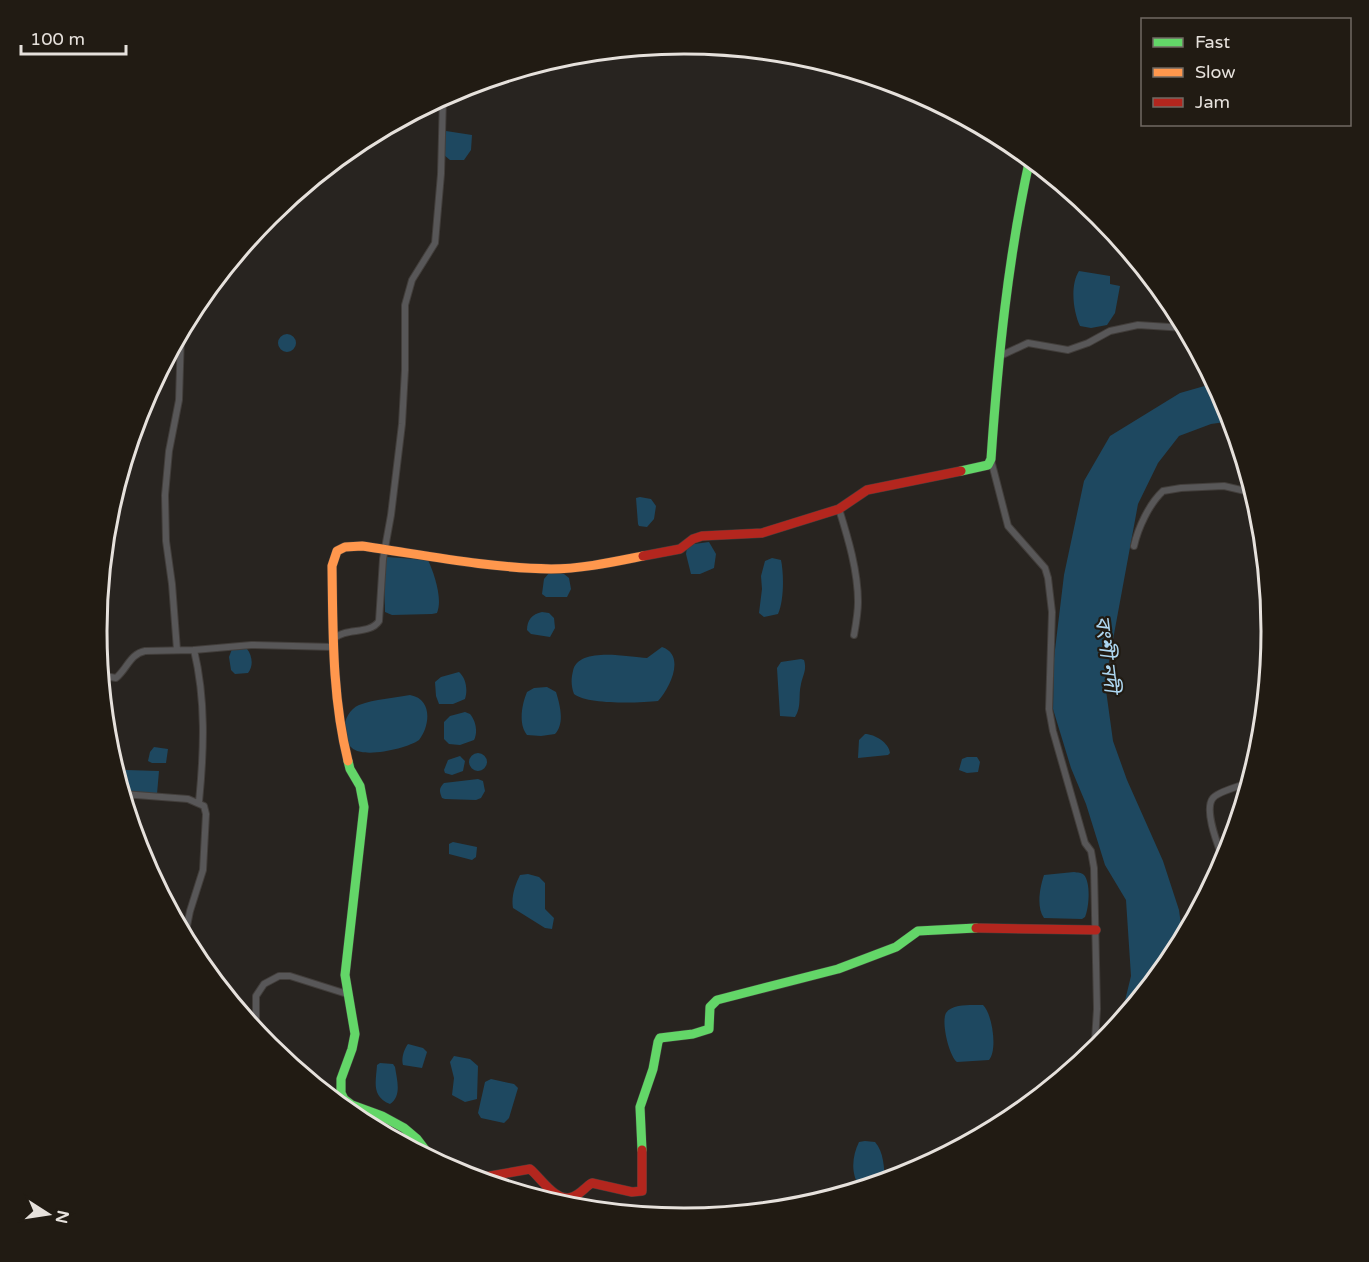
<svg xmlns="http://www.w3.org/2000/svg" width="1369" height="1262" font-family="'Varela Round','Noto Sans Bengali',sans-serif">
<rect width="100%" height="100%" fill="#282420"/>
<path fill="#1e4860" d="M 446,131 L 472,135 L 471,150 L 464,160 L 450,160 L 444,155 L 444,133 Z
M 1079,271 L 1110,276 L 1110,284 L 1120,286 L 1115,313 L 1107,325 L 1091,328 L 1080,326 C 1073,311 1070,285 1079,271 Z
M278 343a9 9 0 1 1 18 0a9 9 0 1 1-18 0Z
M 1215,383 L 1227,406 L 1232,421 L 1211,424 L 1179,436 L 1158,463 L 1138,504 L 1105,683 L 1113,741 L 1127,780 L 1163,861 L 1179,910 L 1183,939 L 1173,958 L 1115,1028 L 1122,1013 L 1131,976 L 1126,900 L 1105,865 L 1086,804 L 1071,768 L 1053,709 L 1054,658 L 1064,575 L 1084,481 L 1110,436 L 1180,393 Z
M 640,497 L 651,499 L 656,506 L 654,519 L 647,527 L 639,526 L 638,524 L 636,498 Z
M 709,542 L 716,554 L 714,568 L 700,574 L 691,574 L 686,554 L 687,548 L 694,544 Z
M 387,557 L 428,560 C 434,573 443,599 437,613 L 432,614 L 392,615 L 385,612 L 384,574 Z
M 772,558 L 781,560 C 784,574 784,601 778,614 L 764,617 L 759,613 L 762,589 L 761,576 L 765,561 Z
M 549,573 L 564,574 L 569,578 L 571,589 L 567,597 L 546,597 L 542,594 L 544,579 Z
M 542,612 L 549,613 L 554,618 L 555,628 L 550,637 L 531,634 L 527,630 C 527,620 532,614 542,612 Z
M 662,647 C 686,655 670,688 658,701 C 640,703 588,705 574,694 C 571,686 571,679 573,671 C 578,646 628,657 647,658 Z
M 232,649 L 247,649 C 252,655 254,666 248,673 L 235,674 L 231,670 L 229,657 Z
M 801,659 L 804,660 C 807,670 803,675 801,684 C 798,696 802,706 795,717 L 780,716 L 777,668 L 781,662 Z
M 459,672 C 466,678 468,690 465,699 L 453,704 L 439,704 L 436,696 L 435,682 L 441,677 Z
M 547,687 L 556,692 C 560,705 565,723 555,734 L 541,736 L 527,735 C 518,724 522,704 527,692 L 534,688 Z
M 410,695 C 433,699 430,726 419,740 C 408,748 364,759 352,748 C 339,737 343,712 359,705 C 375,699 394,698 410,695 Z
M 465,712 L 470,714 C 476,721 478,732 474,740 L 460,745 L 449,744 L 444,739 L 444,722 L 450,716 Z
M 865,734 C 875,734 889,743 890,753 L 888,755 L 858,758 L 859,740 Z
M 154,747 L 168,749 L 166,763 L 152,763 L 148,761 L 150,752 Z
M469 762a9 9 0 1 1 18 0a9 9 0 1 1-18 0Z
M 460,756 L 465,761 L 463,771 L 452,775 L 445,773 L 444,770 L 448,760 Z
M 967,757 L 977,757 L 980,762 L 978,772 L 967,773 L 959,770 L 962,759 Z
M 126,770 L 159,771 L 157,794 L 123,790 L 123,774 Z
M 478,779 L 483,781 L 485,791 L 481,798 L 476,800 L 445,799 L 442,798 C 439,791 439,788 444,783 Z
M 453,842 L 477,847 L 476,857 L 472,860 L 449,854 L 449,844 Z
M 1074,872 C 1078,873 1081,872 1084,875 C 1091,883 1089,908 1085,917 L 1082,919 L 1044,918 C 1036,907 1040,887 1044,875 Z
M 528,874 L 539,877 L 545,883 L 545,909 L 554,918 L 552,929 L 545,928 L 513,908 C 511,897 515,885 520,875 Z
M 973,1005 L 983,1005 C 992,1013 998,1050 989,1060 L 957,1062 C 949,1056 941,1022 946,1013 C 951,1005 965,1005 973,1005 Z
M 408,1044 L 423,1048 L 427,1052 L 422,1068 L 403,1065 C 401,1059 404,1049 408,1044 Z
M 454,1056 L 470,1059 L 478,1066 L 477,1099 L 465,1102 L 452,1095 L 454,1078 L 450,1062 Z
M 380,1063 L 393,1064 L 395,1067 C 397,1080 402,1096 390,1104 C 371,1096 376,1082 377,1065 Z
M 491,1079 L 514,1084 L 518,1088 L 509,1118 L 504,1123 L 481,1118 L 478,1113 L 485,1082 Z
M 865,1141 L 875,1142 C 884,1152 884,1168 885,1181 L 861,1188 C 850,1175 852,1156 859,1142 Z"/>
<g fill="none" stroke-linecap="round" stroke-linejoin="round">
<defs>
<path id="street" d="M 1000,356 L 1028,343 L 1068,350 L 1088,343 L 1110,331 L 1138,325 L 1185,328
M 991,460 L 1008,526 L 1045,568 L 1048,578 L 1052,612 L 1049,709 L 1053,731 L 1085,843 L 1091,851 L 1094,868 L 1097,1009 L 1095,1040 L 1083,1060
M 839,509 C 848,538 858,571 858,602 C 858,613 856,624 854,635
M 1134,546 C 1138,528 1149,504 1163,491 L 1181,488 L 1224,486 L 1254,493
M 99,609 C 109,628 100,651 102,672 L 105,676 L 116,678 C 127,669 130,654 145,651 L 194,650 L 251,645 L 333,647
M 333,639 C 346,627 370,635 379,621 L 383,559 L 391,515 L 402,424 L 405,370 L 405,305 L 412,280 L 435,243 L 441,174 L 443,97
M 177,650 L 172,584 L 166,541 L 165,495 L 169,451 L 179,400 L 181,334
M 194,650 C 206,700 204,751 199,802
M 123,794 L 188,799 L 204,806 L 206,814 L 203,870 L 190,911 L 185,936
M 1224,862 C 1219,848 1203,810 1213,798 C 1218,792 1242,785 1249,783
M 256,1030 L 256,996 L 264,984 L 279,976 L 290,976 L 347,994"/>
<path id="fast" d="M 961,471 L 988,465 L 991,459 C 998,358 1008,257 1030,158
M 348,761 L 350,769 L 360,786 L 364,807 L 345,975 L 355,1034 L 352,1049 L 341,1079 L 341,1093 L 344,1099 L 352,1105 L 382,1116 L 404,1128 L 417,1139 L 433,1160
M 642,1150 L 640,1107 L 653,1069 L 658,1042 L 660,1038 L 693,1034 L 709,1029 L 710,1007 L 717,1000 L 838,969 L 896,947 L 918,931 L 976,928"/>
<path id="slow" d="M 348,761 C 332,697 333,632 332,566 L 337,551 L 345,547 L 362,546 C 424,555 488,568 551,569 C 581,569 613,562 643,556"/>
<path id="jam" d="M 643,556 L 680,549 L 693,539 L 702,536 L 762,533 L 839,509 L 867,490 L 961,471
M 976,928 L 1096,930
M 469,1177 L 490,1176 L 530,1169 C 541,1178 556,1203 572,1197 C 580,1195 585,1187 592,1183 L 632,1192 L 642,1191 L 642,1150"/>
</defs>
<use href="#street" stroke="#423e3b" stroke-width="8"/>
<use href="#fast" stroke="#423e3b" stroke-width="10"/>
<use href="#slow" stroke="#423e3b" stroke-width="10"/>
<use href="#jam" stroke="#423e3b" stroke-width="10"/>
<use href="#street" stroke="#585758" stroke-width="6"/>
<use href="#fast" stroke="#63d668" stroke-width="9"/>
<use href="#slow" stroke="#ff974d" stroke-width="9"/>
<use href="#jam" stroke="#b3261e" stroke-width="9"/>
</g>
<g text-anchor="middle" stroke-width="4.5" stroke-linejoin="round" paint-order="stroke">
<g font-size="21" font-style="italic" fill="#add6f0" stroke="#211b13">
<text transform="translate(1107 654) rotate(83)" y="7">বংশী নদী</text>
</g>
</g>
<path d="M0 0H1369V1262H0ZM107 631a577 577 0 1 1 1154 0a577 577 0 1 1-1154 0Z" fill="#211b13" fill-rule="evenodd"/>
<path fill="none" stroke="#e6e1dc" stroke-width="3" d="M107 631a577 577 0 1 1 1154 0a577 577 0 1 1-1154 0Z"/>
<rect x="1141" y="18" width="210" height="108" fill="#211b13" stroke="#706a63" stroke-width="1.5"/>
<rect x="1153" y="38" width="30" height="9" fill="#63d668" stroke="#706a63" stroke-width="1.5"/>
<text x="1195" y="48" font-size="18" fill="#e6e1dc">Fast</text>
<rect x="1153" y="68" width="30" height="9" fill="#ff974d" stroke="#706a63" stroke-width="1.5"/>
<text x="1195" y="78" font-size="18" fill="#e6e1dc">Slow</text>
<rect x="1153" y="98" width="30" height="9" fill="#b3261e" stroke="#706a63" stroke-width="1.5"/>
<text x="1195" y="108" font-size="18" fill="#e6e1dc">Jam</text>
<g transform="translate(48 1214) rotate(102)" stroke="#211b13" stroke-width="4.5" paint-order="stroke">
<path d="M0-4.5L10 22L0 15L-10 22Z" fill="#e6e1dc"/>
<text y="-9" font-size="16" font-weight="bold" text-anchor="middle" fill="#e6e1dc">N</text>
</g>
<path d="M21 45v9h105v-9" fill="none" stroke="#e6e1dc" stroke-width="3"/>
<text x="30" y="45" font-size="18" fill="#e6e1dc" stroke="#211b13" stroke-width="4.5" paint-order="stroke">100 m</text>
</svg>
